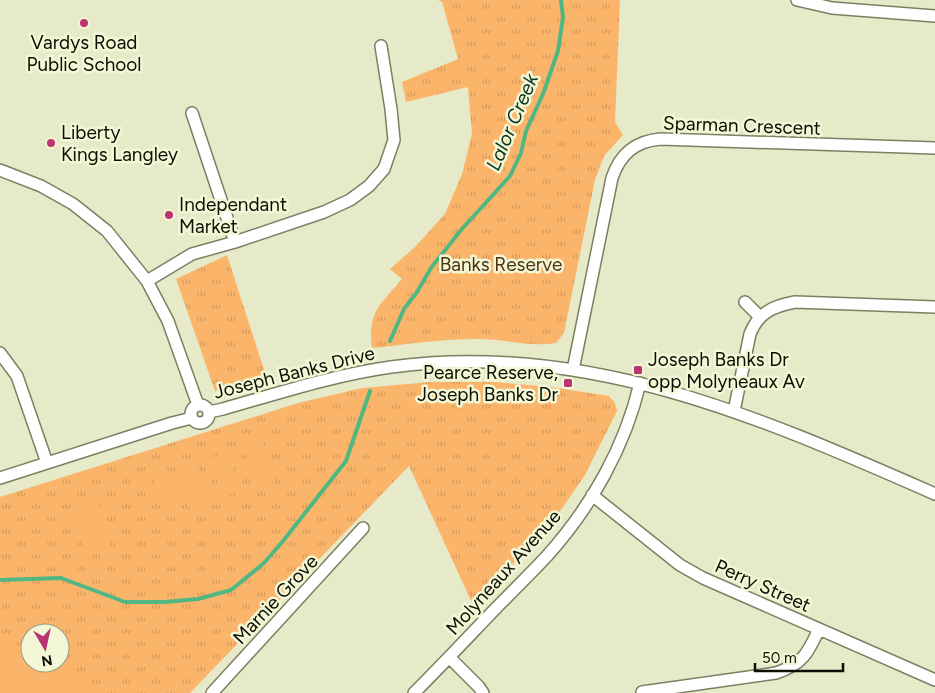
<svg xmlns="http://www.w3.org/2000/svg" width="935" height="693" font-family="Figtree,sans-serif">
<defs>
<pattern id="grass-tufts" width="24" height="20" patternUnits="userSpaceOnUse" patternTransform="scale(1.25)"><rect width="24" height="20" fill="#fbb56b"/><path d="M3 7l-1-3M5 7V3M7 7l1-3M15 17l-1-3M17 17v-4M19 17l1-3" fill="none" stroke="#d69a5b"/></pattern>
</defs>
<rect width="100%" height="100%" fill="#e6eac9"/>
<path fill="url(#grass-tufts)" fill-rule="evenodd" d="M 438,0 L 620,0 L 615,122 L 623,135 L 604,156 L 595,180 L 564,333 L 556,343 C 532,347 508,340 483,339 C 446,338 409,344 372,348 C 367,312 381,304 402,279 L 390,269 L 415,247 L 445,214 L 462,174 L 472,134 L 468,87 L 406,102 L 402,82 L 458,59 L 442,2 Z
M 227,255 L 266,376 L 215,391 L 176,279 Z
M 430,382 L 495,382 L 551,387 L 609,396 L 615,403 L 617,411 L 585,475 L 552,523 L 473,605 L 409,466 L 190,693 L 0,693 L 0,497 L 298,403 L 362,388 ZM 30,633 L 60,633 L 60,663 L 30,663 Z"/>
<path fill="#fbb56b" d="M 262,442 L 274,482 L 256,488 L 244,448 Z
M 228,453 L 240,492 L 222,498 L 210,458 Z
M 196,462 L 209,502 L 190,508 L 178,468 Z
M 171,470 L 183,510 L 165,515 L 152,476 Z
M 97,500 L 111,546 L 86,554 L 72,507 Z
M 20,645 L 30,647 L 30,663 L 60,663 L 60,658 L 68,665 L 86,693 L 0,693 L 0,647 Z"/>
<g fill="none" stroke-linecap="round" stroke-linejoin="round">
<path stroke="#50b783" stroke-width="4" d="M 390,341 L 404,309 L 417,292 L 431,268 L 461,230 L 510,176 L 521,153 L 526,131 L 543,94 L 558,51 L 563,17 L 561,0
M 0,580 L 61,578 L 125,602 L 165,602 L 198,599 L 231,590 L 264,563 L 283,541 L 346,461 L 370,391"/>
<defs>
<path id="minor" d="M 797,0 L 832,8 L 935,16
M 192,113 L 235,242
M 0,170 L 41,186 L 73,204 L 107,231 L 147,281 L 168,321 L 198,405
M 147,281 L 192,254 L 235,242 L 324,212 L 350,200 L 369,186 L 384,169 L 394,140 L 391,109 L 381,46
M 745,302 L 760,317
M 0,353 L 17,376 L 47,463
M 573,370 L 612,178 C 620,154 635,141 661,139 L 935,148
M191 414a9 9 0 1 1 18 0a9 9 0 1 1-18 0Z
M 734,411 L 750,334 C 758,313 773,306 795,302 L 935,307
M 209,412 L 223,409 C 279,393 334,375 391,367 C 586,340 762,418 935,494
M 0,478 L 172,423 L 192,418
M 592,495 L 680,565 L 703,578 L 935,680
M 449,657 L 479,687 L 483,693
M 642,692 L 776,673 C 803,664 808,653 819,629
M 212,693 L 363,528
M 414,693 C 443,664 471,634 499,605 C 515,589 531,573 547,556 C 591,507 625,447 640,383"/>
</defs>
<use href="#minor" stroke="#7c7f61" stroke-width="14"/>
<use href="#minor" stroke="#fff" stroke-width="11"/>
</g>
<g fill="#ba3373" stroke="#f3f7d5" stroke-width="2">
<circle cx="84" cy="23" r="5"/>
<circle cx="51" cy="143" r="5"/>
<circle cx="169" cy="215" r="5"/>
<rect x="633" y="365" width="10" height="10" rx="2.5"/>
<rect x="563" y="378" width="10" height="10" rx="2.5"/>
</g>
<g text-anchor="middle" stroke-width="5" stroke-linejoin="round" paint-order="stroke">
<g font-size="19" fill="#0d0e04" stroke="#f3f7d5" text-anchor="start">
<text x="84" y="49" text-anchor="middle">Vardys Road<tspan x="84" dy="22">Public School</tspan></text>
<text x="61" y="139">Liberty<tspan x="61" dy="22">Kings Langley</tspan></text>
<text x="179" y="211">Independant<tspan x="179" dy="22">Market</tspan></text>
<text x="648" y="366">Joseph Banks Dr<tspan x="648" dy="22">opp Molyneaux Av</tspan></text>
<text x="558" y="379" text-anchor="end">Pearce Reserve,<tspan x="558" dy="22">Joseph Banks Dr</tspan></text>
</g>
<g font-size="19" fill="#0d0e04" stroke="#f3f7d5">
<text transform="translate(742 125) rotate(2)" y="7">Sparman Crescent</text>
<text transform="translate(294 372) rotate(-14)" y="7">Joseph Banks Drive</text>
<text transform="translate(503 572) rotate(-48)" y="7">Molyneaux Avenue</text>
<text transform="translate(763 585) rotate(24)" y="7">Perry Street</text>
<text transform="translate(275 599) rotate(-47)" y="7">Marnie Grove</text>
</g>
<g font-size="19" fill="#4e3212" stroke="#f3f7d5">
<text x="501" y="271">Banks Reserve</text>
</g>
<g font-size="20" font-style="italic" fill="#0a3722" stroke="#f3f7d5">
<text transform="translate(512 122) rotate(-67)" y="7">Lalor Creek</text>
</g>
</g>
<g transform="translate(45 648) rotate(171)"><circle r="24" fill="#f3f7d5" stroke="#979a81"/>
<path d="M0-4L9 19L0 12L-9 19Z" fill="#ba3373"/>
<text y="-8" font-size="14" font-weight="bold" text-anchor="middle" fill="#0d0e04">N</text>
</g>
<path d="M755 663v8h88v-8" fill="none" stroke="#0d0e04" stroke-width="2.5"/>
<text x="762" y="663" font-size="15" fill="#0d0e04" stroke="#f3f7d5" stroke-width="4" paint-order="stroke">50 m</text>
</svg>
